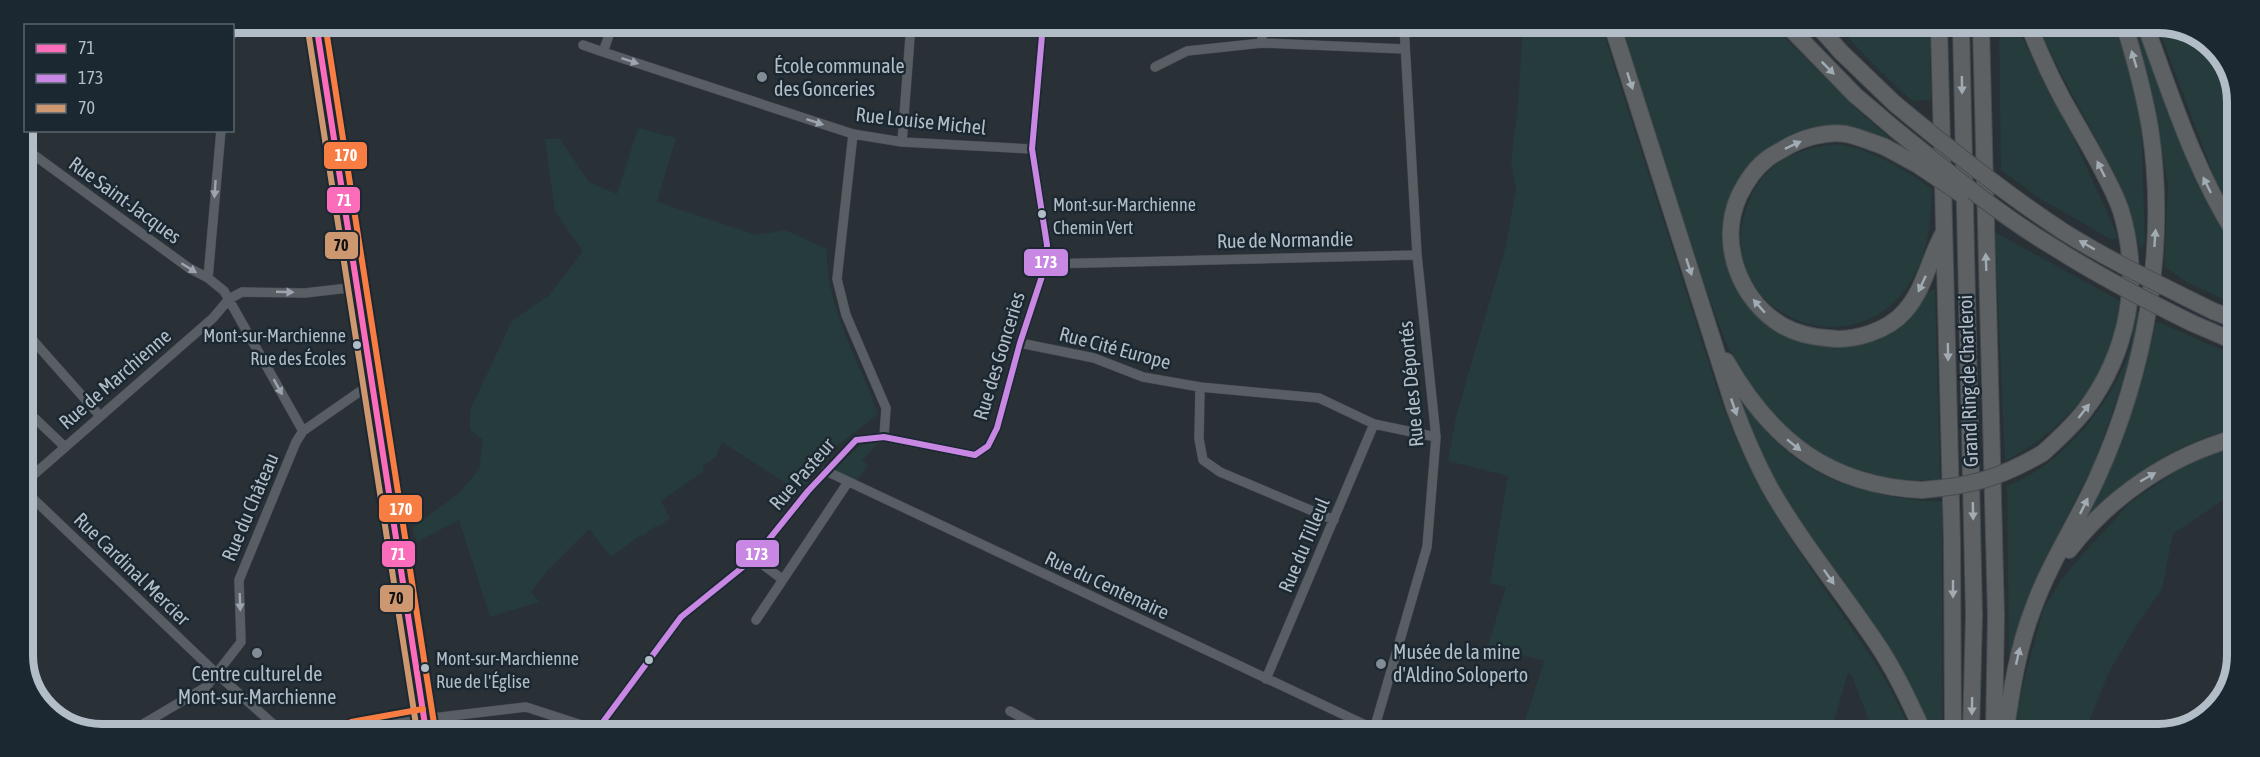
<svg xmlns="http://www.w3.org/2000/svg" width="2260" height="757" font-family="'Asap Condensed',sans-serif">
<rect width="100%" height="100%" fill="#293036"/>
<path fill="#263b3b" d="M 1523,25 L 1601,25 L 1722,404 C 1732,428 1741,452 1753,475 C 1771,510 1793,543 1815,575 C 1851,629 1888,674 1912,734 L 1874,734 L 1851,674 L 1848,673 L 1830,734 L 1521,733 L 1544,661 L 1488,645 L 1506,587 L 1490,583 L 1508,476 L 1448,461 L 1456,416 L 1505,249 L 1516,190 L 1511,162 L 1518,105 Z
M 1620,26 L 1773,26 L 1864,116 L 1889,137 L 1886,141 L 1788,137 L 1763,153 L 1744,173 L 1730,273 L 1801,342 L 1815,346 L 1852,346 L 1925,293 L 1935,289 L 1940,479 L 1909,481 L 1883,479 L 1858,472 L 1810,450 L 1758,399 L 1727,345 L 1710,301 Z
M 1837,26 L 1930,26 L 1931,100 L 1912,101 L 1878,69 Z
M 1999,26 L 2017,26 L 2049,94 L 2066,121 L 2118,237 L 2112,240 L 2039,198 L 2001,170 Z
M 2038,26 L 2116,26 L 2124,49 L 2141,120 L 2145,241 L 2141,251 L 2114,173 L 2046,45 Z
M 2133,27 L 2140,27 L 2197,179 L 2224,233 L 2236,248 L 2236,305 L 2186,282 L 2164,266 L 2168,184 L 2149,84 Z
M 2158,27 L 2183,27 L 2221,53 L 2237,97 L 2236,219 L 2223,200 Z
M 638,128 L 676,138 L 657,202 L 756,235 L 785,230 L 827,249 C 825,308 860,361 878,414 L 832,450 L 799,492 L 722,442 L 716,457 L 703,466 L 704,471 L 661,501 L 670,518 L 658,527 L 656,526 L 643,536 L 641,535 L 611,557 L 589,529 L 548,570 L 531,592 L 540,602 L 490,617 L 459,520 L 417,542 L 412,528 L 459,493 L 479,469 L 483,440 L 470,430 L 470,410 L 512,321 L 549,295 L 583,251 L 555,212 L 545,139 L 560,139 L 589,182 L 617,194 Z
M 1840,144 C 1874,151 1903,168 1932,189 C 1931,212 1930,239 1921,261 C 1871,387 1697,314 1751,196 C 1768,159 1802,147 1840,144 Z
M 1995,232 L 2122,302 C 2119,314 2117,327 2114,339 C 2097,394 2055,435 2005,461 Z
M 2135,310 L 2142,313 L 2131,359 L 2095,462 L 2062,526 L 2030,593 L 2009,660 L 2007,486 C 2060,466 2112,405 2129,352 C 2133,339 2133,324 2135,310 Z
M 2156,321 L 2236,356 L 2235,429 C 2179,441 2127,477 2088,517 L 2130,419 L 2145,369 Z
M 1741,400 C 1782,457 1822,484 1891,496 C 1908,499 1925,502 1942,501 L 1942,734 L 1930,734 L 1833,570 L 1775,482 L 1738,401 Z
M 864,442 L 879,442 L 862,461 L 868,465 L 855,483 L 833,470 Z
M 2235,446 L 2235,492 L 2173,534 L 2162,589 L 2136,626 L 2109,672 L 2084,734 L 2016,734 L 2017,707 L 2043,610 L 2060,581 L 2081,556 L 2131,502 L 2187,464 Z"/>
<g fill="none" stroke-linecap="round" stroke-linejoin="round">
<defs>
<path id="street" d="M 613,24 L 603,52 L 853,134 L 902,142 L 1032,149
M 232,35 L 234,23
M 1262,43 L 1262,25
M 583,45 L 603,52
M 1155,67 L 1187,51 L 1262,43 L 1404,49
M 853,134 L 837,279 L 846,315 L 886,408 L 884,437
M 902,142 L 911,24
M 23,147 L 189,268 L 208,278 L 224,291 L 303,431
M 1046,264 L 1417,255
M 208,278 L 221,130
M 23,329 L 100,416
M 1020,343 L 1094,358 L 1143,377 L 1200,387 L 1319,398 L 1374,424 L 1436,437
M 1200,387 L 1199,439 L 1203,460 L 1220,472 L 1334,520
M 23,407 L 65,447
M 826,471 L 1374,729
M 23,484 L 213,318 L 229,299 L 242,292 L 305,293 L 357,287
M 23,489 L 217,674 L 281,731
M 754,558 L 782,579
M 756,620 L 848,482
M 1266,679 L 1374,424
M 1010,711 L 1048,732
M 133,730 L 206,687 L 241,642 L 239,580 L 296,442 L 303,431 L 372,383
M 597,730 L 681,617 L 754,558 L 808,491 L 856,440 L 884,437 L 975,455 L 988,446 L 997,428 L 1020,343 L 1046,264 L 1047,245 L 1032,149 L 1043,24
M 353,731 L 412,719 L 441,717 L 526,707 L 600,731
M 1373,733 L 1427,547 L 1436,437 L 1417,255 L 1404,25"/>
<path id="primary" d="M 316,23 L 426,731"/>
<path id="highway" d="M 1612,25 L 1734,407 C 1744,434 1755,460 1769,486 C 1800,541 1840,589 1875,641 C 1895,670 1910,702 1924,734
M 1788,26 L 1855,95 L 1896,130
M 1818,26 L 1841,52 L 1894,103
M 1939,26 L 1952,542 L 1953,734
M 1961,26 L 1974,615 L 1971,734
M 1981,26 L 1996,616 L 1994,734
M 2029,26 C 2042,59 2057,91 2075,121 C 2089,146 2112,184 2121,211 C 2142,280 2128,353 2085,410 C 2073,426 2058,439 2043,453
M 2146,27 C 2172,98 2195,171 2236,235
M 1885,147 C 1872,142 1859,137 1846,134 C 1826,131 1802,138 1785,148 C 1779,152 1771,155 1766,160 C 1754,169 1745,184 1739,196 C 1718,243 1739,300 1783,326 C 1796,333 1812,337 1827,338 C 1853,342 1888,331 1905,311 C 1925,288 1929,259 1943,234
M 2213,311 L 2236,320
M 2192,323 L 2236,342
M 1726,361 C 1771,440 1829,486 1922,490
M 2069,550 C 2111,496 2170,456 2235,438
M 2003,734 L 2006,728 C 2012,687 2018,648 2033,609 C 2049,564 2077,522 2097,478 C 2146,370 2168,246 2150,128 C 2144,93 2135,60 2125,27"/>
</defs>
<use href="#street" stroke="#474c51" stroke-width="10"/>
<use href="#primary" stroke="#464d53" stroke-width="15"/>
<use href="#highway" stroke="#464c51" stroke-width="18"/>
<use href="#street" stroke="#595e64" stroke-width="9"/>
<use href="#primary" stroke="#5b6166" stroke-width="14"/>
<use href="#highway" stroke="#5e6164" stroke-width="16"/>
<defs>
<path id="highway-bridge" d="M 1894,103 C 1948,148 2004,193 2064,232 C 2112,262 2163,286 2213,311
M 1896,130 C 1947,171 1998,214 2055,248 C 2099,276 2145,300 2192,323
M 1885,147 L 1918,165 L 1961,194
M 1922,490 C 1972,486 2000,478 2043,453"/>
</defs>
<use href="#highway-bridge" stroke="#464c51" stroke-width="18" stroke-linecap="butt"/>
<use href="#highway-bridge" stroke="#5e6164" stroke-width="16"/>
<defs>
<path id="bus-1" d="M 316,23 L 426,731"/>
<path id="bus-2" d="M 597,730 L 681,617 L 754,558 L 808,491 L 856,440 L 884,437 L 975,455 L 988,446 L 997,428 L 1020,343 L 1046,264 L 1047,245 L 1032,149 L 1043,24"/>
<path id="bus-3" d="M 307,24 L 417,731"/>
<path id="bus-4" d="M 325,23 L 435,730
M 351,722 L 423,709"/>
</defs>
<use href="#bus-1" stroke="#1c2831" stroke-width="10"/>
<use href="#bus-2" stroke="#1c2831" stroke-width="10"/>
<use href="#bus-3" stroke="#1c2831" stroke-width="10"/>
<use href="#bus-4" stroke="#1c2831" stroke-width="10"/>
<use href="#bus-1" stroke="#fb6dba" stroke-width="6"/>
<use href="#bus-2" stroke="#c787e3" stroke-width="6"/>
<use href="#bus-3" stroke="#cd976f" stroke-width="6"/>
<use href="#bus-4" stroke="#f77d43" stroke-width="6"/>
</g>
<defs><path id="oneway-solid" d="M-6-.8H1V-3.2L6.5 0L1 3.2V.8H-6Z" transform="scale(1.5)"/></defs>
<g fill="#a1abb4">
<use href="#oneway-solid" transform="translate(2134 59) rotate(-107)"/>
<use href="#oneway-solid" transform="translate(1828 68) rotate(45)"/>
<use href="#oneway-solid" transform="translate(1630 81) rotate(72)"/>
<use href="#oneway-solid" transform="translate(1962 85) rotate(89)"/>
<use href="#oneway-solid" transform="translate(1793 145) rotate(-25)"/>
<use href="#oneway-solid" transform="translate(2101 169) rotate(-116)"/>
<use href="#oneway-solid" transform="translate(2207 185) rotate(-116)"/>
<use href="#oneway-solid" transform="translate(2155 238) rotate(-86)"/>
<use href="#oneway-solid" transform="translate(2087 245) rotate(-150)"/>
<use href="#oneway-solid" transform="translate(1986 262) rotate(-92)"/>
<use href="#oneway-solid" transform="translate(1689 267) rotate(72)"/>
<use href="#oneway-solid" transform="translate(1922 284) rotate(115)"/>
<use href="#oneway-solid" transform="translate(1759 306) rotate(-131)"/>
<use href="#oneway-solid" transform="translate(1948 352) rotate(89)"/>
<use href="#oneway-solid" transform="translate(1734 407) rotate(71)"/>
<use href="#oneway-solid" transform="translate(2084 411) rotate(-52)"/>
<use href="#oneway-solid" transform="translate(1794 445) rotate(39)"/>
<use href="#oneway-solid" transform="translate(2148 477) rotate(-30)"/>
<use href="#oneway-solid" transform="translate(2084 506) rotate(-64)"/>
<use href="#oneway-solid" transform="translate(1973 511) rotate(89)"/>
<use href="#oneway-solid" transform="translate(1829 577) rotate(55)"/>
<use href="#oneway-solid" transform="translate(1953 589) rotate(90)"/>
<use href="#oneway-solid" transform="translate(2018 656) rotate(-77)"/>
<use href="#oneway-solid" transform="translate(1972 706) rotate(91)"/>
</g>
<g fill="#9ca5af">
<use href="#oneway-solid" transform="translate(630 61) rotate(18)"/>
<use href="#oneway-solid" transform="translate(815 122) rotate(18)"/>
<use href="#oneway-solid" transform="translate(215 189) rotate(94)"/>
<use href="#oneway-solid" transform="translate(189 268) rotate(32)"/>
<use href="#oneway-solid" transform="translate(285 292) rotate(2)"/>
<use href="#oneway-solid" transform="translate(278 387) rotate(61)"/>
<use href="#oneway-solid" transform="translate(240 602) rotate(88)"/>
</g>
<g fill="#828c95" stroke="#1c2831" stroke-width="2">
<circle cx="762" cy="77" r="6"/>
<circle cx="257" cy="653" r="6"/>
<circle cx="1381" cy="664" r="6"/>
</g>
<g fill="#b2bdc8" stroke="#1c2831" stroke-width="2">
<circle cx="1042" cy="214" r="5"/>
<circle cx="357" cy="345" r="5"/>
<circle cx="649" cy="660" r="5"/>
<circle cx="425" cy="668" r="5"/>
</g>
<g text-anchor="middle" stroke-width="5" stroke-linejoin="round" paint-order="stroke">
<g font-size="18" fill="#b2bdc8" stroke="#1c2831" text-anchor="start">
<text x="1053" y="211">Mont-sur-Marchienne<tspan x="1053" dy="23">Chemin Vert</tspan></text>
<text x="346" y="342" text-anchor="end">Mont-sur-Marchienne<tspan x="346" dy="23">Rue des Écoles</tspan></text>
<text x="436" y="665">Mont-sur-Marchienne<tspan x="436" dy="23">Rue de l'Église</tspan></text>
</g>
<g font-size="20" fill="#b2bdc8" stroke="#1c2831" text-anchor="start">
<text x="774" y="73">École communale<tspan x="774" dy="23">des Gonceries</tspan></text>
<text x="1393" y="659">Musée de la mine<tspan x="1393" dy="23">d'Aldino Soloperto</tspan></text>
<text x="257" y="681" text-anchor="middle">Centre culturel de<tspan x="257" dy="23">Mont-sur-Marchienne</tspan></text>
</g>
<g font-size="20" fill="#b2bdc8" stroke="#1c2831">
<text transform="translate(921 121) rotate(6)" y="7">Rue Louise Michel</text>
<text transform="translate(125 200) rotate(36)" y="7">Rue Saint-Jacques</text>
<text transform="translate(1285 240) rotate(-1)" y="7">Rue de Normandie</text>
<text transform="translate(1115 348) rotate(15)" y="7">Rue Cité Europe</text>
<text transform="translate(999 356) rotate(-73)" y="7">Rue des Gonceries</text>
<text transform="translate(115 379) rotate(-41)" y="7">Rue de Marchienne</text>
<text transform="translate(1968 381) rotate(-92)" y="7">Grand Ring de Charleroi</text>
<text transform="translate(1411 384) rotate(-95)" y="7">Rue des Déportés</text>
<text transform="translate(802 474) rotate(-49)" y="7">Rue Pasteur</text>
<text transform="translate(250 507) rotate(-67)" y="7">Rue du Château</text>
<text transform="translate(1304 545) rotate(-67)" y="7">Rue du Tilleul</text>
<text transform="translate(132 569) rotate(44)" y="7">Rue Cardinal Mercier</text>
<text transform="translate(1107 585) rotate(25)" y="7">Rue du Centenaire</text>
</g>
</g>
<path d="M0 0H2260V757H0ZM102 33H2158A69 69 0 0 1 2227 102V655A69 69 0 0 1 2158 724H102A69 69 0 0 1 33 655V102A69 69 0 0 1 102 33Z" fill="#1c2831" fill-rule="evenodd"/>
<path fill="none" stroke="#b2bdc8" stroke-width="8" d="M102 33H2158A69 69 0 0 1 2227 102V655A69 69 0 0 1 2158 724H102A69 69 0 0 1 33 655V102A69 69 0 0 1 102 33Z"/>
<g stroke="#1c2831" stroke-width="2">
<rect x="323" y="141" width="45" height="29" rx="6" fill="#f77d43"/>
<rect x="326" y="186" width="35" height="28" rx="6" fill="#fb6dba"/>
<rect x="324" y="231" width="35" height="29" rx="6" fill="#cd976f"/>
<rect x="1023" y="248" width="46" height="29" rx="6" fill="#c787e3"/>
<rect x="378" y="494" width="45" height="29" rx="6" fill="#f77d43"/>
<rect x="735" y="539" width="45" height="29" rx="6" fill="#c787e3"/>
<rect x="381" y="540" width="35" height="28" rx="6" fill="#fb6dba"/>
<rect x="379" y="584" width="35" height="29" rx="6" fill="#cd976f"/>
</g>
<g font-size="16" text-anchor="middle" font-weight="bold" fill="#fff">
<text x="346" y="161">170</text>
<text x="344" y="206">71</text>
<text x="1046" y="268">173</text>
<text x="401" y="515">170</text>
<text x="757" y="560">173</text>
<text x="398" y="560">71</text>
</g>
<g font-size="16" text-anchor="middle" font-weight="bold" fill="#111">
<text x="341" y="251">70</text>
<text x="396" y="604">70</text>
</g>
<rect x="24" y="24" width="210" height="108" fill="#1c2831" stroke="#58646d" stroke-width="1.5"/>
<rect x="36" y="44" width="30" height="9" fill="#fb6dba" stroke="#58646d" stroke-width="1.5"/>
<text x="78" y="54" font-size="18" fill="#b2bdc8">71</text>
<rect x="36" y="74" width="30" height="9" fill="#c787e3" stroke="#58646d" stroke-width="1.5"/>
<text x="78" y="84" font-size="18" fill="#b2bdc8">173</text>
<rect x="36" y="104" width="30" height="9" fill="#cd976f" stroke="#58646d" stroke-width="1.5"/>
<text x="78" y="114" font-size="18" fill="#b2bdc8">70</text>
</svg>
